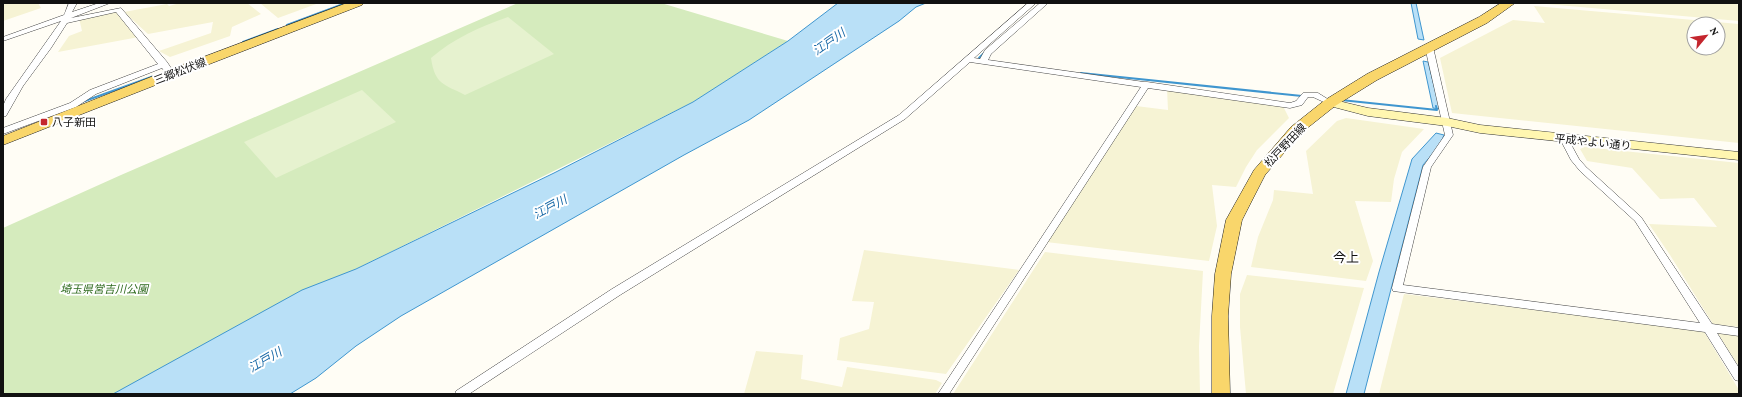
<svg xmlns="http://www.w3.org/2000/svg" width="1742" height="397" font-family="'Crimson Pro','Noto Sans JP',serif">
<rect width="100%" height="100%" fill="#fffdf5"/>
<path fill="#f6f3d4" fill-rule="evenodd" d="M 3,3 L 38,3 L 41,8 L 3,21 Z
M 180,3 L 247,3 L 261,14 L 232,27 L 230,36 L 170,57 L 159,51 L 211,33 L 213,22 L 148,34 L 124,12 L 167,4 L 169,6 Z
M 260,3 L 319,3 L 278,18 Z
M 1535,3 L 1736,3 L 1739,6 L 1739,21 Z
M 1534,6 L 1739,24 L 1739,143 L 1452,113 L 1440,58 L 1513,20 L 1545,23 ZM 1694,24 L 1718,24 L 1718,48 L 1694,48 Z
M 115,11 L 139,37 L 58,52 L 69,36 L 82,31 L 79,18 Z
M 1167,89 L 1283,106 L 1289,118 L 1257,150 L 1246,167 L 1236,187 L 1212,185 L 1217,226 L 1209,261 L 1046,242 L 1136,106 L 1168,110 Z
M 1346,118 L 1424,129 L 1402,152 L 1394,179 L 1391,202 L 1355,201 L 1373,261 L 1366,281 L 1251,267 L 1258,237 L 1273,200 L 1274,190 L 1313,194 L 1306,151 L 1337,121 Z
M 1585,147 L 1739,163 L 1739,327 L 1713,324 L 1670,255 L 1649,224 L 1717,227 L 1694,198 L 1660,199 L 1632,168 L 1587,161 L 1580,149 Z
M 864,250 L 1019,270 L 946,374 L 837,360 L 840,338 L 869,329 L 874,302 L 852,301 Z
M 1045,252 L 1203,271 L 1199,346 L 1200,394 L 953,394 Z
M 1247,275 L 1364,288 L 1333,394 L 1246,394 L 1240,327 L 1240,294 Z
M 1404,294 L 1703,330 L 1739,390 L 1739,394 L 1379,394 Z
M 1717,332 L 1739,335 L 1739,367 Z
M 756,351 L 803,355 L 801,379 L 842,387 L 847,367 L 936,380 L 942,383 L 935,394 L 744,394 Z"/>
<path fill="#d5ebbd" d="M 518,3 L 661,3 L 788,41 L 693,102 L 356,269 L 114,394 L 3,394 L 3,228 L 121,175 Z"/>
<path fill="#e6f2cf" d="M 508,17 L 554,54 L 465,95 C 444,84 435,85 431,58 C 454,38 480,27 508,17 Z
M 362,90 L 396,122 L 276,178 L 244,142 Z"/>
<path fill="#b9e0f7" stroke="#3f96cf" d="M 838,3 L 926,3 L 916,7 L 899,21 L 749,120 L 684,155 L 401,316 L 356,346 L 316,378 L 290,394 L 113,394 L 302,290 L 356,269 L 554,173 L 693,102 L 788,41 Z
M 1411,3 L 1416,3 L 1424,40 L 1418,39 Z
M 1423,61 L 1428,62 L 1440,109 L 1433,108 Z
M 1436,133 L 1444,135 L 1440,145 L 1423,165 L 1364,394 L 1346,394 L 1379,272 L 1412,159 Z"/>
<g fill="none" stroke-linecap="round" stroke-linejoin="round">
<path stroke="#3f96cf" stroke-width="2" d="M 287,25 L 346,3
M 243,42 L 278,29
M 983,61 L 979,58 L 986,51
M 1081,73 L 1302,96
M 1341,100 L 1437,110 L 1436,106
M 82,102 L 154,76"/>
<defs>
<path id="street" d="M 69,3 L 77,3 L 72,12 L 99,3 L 110,3 L 71,18 L 121,8 L 167,62 L 175,74 L 171,76 L 168,76 L 162,68 L 96,94 L 76,107 L 3,134 L 3,128 L 70,103 L 90,90 L 158,64 L 116,12 L 67,23 L 51,48 L 23,86 L 6,116 L 3,117 L 3,106 L 6,99 L 61,21 L 3,41 L 3,37 L 64,15 Z
M 1028,3 L 1036,3 L 974,58 L 980,59 L 985,50 L 1040,3 L 1048,3 L 991,54 L 988,60 L 1144,82 L 1147,82 L 1290,103 L 1296,101 L 1303,93 L 1318,93 L 1334,103 L 1330,105 L 1313,97 L 1308,97 L 1302,105 L 1290,108 L 1148,88 L 949,394 L 938,394 L 1141,87 L 970,62 L 905,119 L 620,295 L 469,394 L 455,394 L 456,391 L 612,289 L 899,115 Z
M 1426,45 L 1432,45 L 1433,47 L 1453,135 L 1431,167 L 1403,285 L 1700,323 L 1635,221 L 1580,171 L 1571,160 L 1560,139 L 1564,136 L 1567,137 L 1579,159 L 1586,167 L 1641,217 L 1712,324 L 1739,328 L 1739,336 L 1717,333 L 1739,368 L 1739,381 L 1735,380 L 1705,332 L 1393,291 L 1392,288 L 1423,167 L 1445,135 L 1425,47 Z"/>
<path id="secondary" d="M 1330,99 L 1368,108 L 1447,118 L 1480,125 L 1739,152 L 1739,160 L 1480,133 L 1447,126 L 1368,116 L 1326,105 L 1324,103 L 1326,101 Z"/>
<path id="primary" d="M 347,3 L 364,3 L 362,5 L 176,77 L 3,145 L 3,136 L 166,71 Z
M 1501,3 L 1515,3 L 1487,23 L 1377,80 L 1335,106 L 1301,133 L 1265,175 L 1242,220 L 1231,274 L 1228,316 L 1230,394 L 1212,394 L 1212,316 L 1215,274 L 1226,220 L 1254,170 L 1291,127 L 1325,100 L 1367,74 L 1479,17 Z"/>
</defs>
<use href="#street" stroke="#444" stroke-width="1"/>
<use href="#secondary" stroke="#333" stroke-width="1"/>
<use href="#primary" stroke="#222" stroke-width="1"/>
<use href="#street" fill="#fff" fill-rule="evenodd"/>
<use href="#secondary" fill="#fff6b0" fill-rule="evenodd"/>
<use href="#primary" fill="#f9d66b" fill-rule="evenodd"/>
</g>
<rect fill="#c4262e" stroke="#fff" stroke-width="1.5" x="40" y="118" width="8" height="8" rx="2"/>
<g text-anchor="middle" stroke-width="4" stroke-linejoin="round" paint-order="stroke">
<g font-size="11" fill="#111" stroke="#fff">
<text transform="translate(180 71) rotate(-21)" y="4">三郷松伏線</text>
<text transform="translate(1593 142) rotate(6)" y="4">平成やよい通り</text>
<text transform="translate(1285 145) rotate(-47)" y="4">松戸野田線</text>
</g>
<g font-size="11" fill="#111" stroke="#fff" text-anchor="start">
<text x="52" y="126">八子新田</text>
</g>
<g font-size="11" font-style="italic" fill="#2f6b1f" stroke="#fff">
<text x="104" y="293">埼玉県営吉川公園</text>
</g>
<g font-size="12" font-style="italic" fill="#1768a6" stroke="#fff">
<text transform="translate(829 42) rotate(-35)" y="4">江戸川</text>
<text transform="translate(550 207) rotate(-28)" y="4">江戸川</text>
<text transform="translate(265 360) rotate(-30)" y="4">江戸川</text>
</g>
<g font-size="13" fill="#111" stroke="#fff">
<text x="1346" y="262">今上</text>
</g>
</g>
<rect width="1742" height="397" fill="none" stroke="#111111" stroke-width="8"/>
<g transform="translate(1706 36) rotate(61)"><circle r="19" fill="#ffffff" stroke="#a0a0a0"/>
<path d="M0-3L7 15L0 10L-7 15Z" fill="#c4262e"/>
<text y="-6" font-size="11" font-weight="bold" text-anchor="middle" fill="#111111">N</text>
</g>
</svg>
